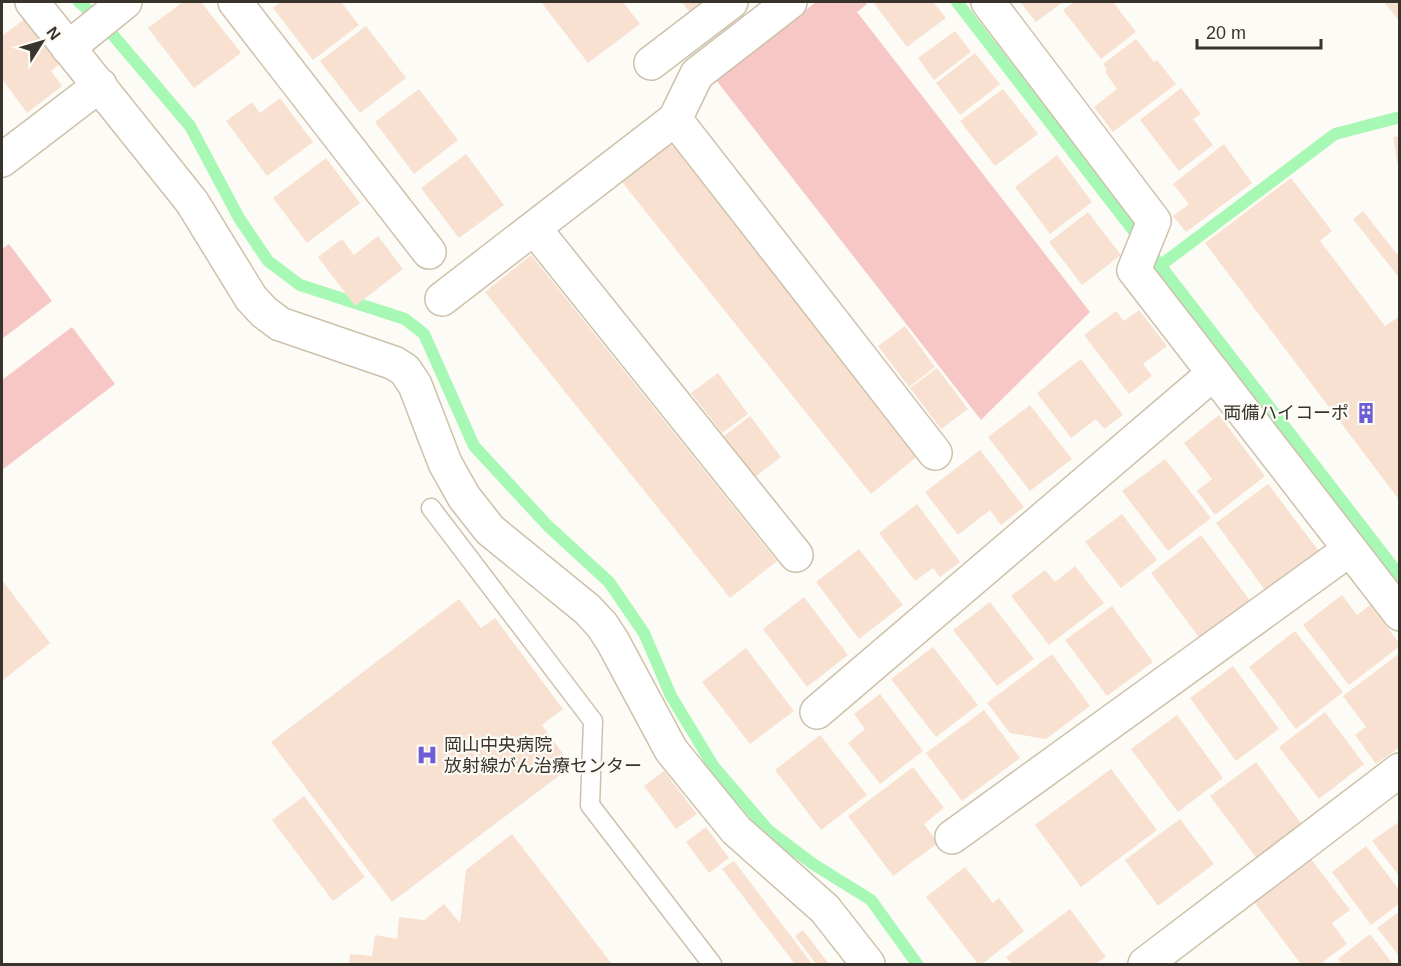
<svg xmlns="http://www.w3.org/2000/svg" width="1401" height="966" font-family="Arial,'Noto Sans JP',sans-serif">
<rect width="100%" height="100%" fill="#fdfbf6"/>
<path fill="#f6c7c5" d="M 816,2 L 865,2 L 867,4 L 857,12 L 1090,312 L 981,420 L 716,80 Z
M 9,244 L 52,301 L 2,339 L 2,249 Z
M 72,327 L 115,384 L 2,470 L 2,380 Z"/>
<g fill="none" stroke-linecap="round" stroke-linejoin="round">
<path stroke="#a7f8b4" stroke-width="12" d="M 79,2 L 101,21 L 190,126 L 239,218 L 268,261 L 300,285 L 405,319 L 424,334 L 474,446 L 548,526 L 609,582 L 644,633 L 671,696 L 714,767 L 768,830 L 813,864 L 871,900 L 917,964
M 957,2 L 1400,576
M 1161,265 L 1335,134 L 1400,117"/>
</g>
<path fill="#f9e1d2" d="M 183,2 L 201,2 L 241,53 L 194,88 L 148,28 Z
M 281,2 L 341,2 L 359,25 L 313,60 L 273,8 Z
M 541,2 L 623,2 L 640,24 L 588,63 Z
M 682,2 L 707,2 L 691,14 Z
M 873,2 L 933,2 L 946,18 L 907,47 Z
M 1020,2 L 1063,2 L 1036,22 Z
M 1074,2 L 1113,2 L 1136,32 L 1101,59 L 1063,10 Z
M 1384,2 L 1400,2 L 1400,22 Z
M 30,15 L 64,60 L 51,71 L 62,86 L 27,113 L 2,79 L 2,36 Z
M 366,26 L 406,78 L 360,113 L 320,61 Z
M 955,31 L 971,52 L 934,80 L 918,58 Z
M 1136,39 L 1154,62 L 1157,60 L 1176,84 L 1113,132 L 1094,107 L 1117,89 L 1105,72 L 1107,70 L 1103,64 Z
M 975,53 L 1000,84 L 960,115 L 936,83 Z
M 1181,88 L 1201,114 L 1193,119 L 1213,145 L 1179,171 L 1140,120 Z
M 419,89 L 458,140 L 414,174 L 375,122 Z
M 1003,89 L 1038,134 L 995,166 L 960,121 Z
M 280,98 L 313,142 L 267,176 L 226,121 L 252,102 L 260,113 Z
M 1400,136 L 1400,166 L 1398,166 L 1393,137 Z
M 672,143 L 920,454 L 871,494 L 622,182 Z
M 1224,144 L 1252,183 L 1186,232 L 1173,216 L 1189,204 L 1173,184 Z
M 466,154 L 504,205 L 459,238 L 421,188 Z
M 1057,155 L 1092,202 L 1050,234 L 1015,187 Z
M 326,158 L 360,203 L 307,243 L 273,198 Z
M 1291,178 L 1332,231 L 1320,241 L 1385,326 L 1400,316 L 1400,501 L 1205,243 Z
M 1363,211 L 1400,258 L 1400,279 L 1353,219 Z
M 1088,212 L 1121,255 L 1082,285 L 1049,242 Z
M 378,236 L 403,269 L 355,306 L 318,257 L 342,239 L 354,255 Z
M 531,255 L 777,561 L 730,598 L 485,292 Z
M 1139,310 L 1167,346 L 1143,364 L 1152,376 L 1129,394 L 1084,335 L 1116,311 L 1124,321 Z
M 905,326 L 935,367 L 909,387 L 878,346 Z
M 1081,359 L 1123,415 L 1104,429 L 1096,419 L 1071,438 L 1037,393 Z
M 937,368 L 968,409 L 941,429 L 910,388 Z
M 718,373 L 748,414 L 722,433 L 691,393 Z
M 1030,405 L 1072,459 L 1030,491 L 988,437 Z
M 1219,415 L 1265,476 L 1215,515 L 1197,491 L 1212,479 L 1184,443 Z
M 750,416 L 781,457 L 755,477 L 724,436 Z
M 980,450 L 1024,507 L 1001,525 L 990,510 L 958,535 L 925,492 Z
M 1165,459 L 1211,518 L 1168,551 L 1122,491 Z
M 1268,484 L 1321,554 L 1267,593 L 1216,523 Z
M 917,504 L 960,562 L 940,577 L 933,568 L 915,581 L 879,533 Z
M 1122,514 L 1157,560 L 1121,588 L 1085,542 Z
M 1201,535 L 1252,603 L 1201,640 L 1151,573 Z
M 859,549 L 903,605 L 859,639 L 816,582 Z
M 1075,566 L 1104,603 L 1049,645 L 1011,596 L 1045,570 L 1055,582 Z
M 2,580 L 50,643 L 2,681 Z
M 1342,595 L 1357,615 L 1370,605 L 1400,644 L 1400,646 L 1349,685 L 1303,625 Z
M 804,597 L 848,655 L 807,687 L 763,629 Z
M 459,599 L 481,628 L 495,618 L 563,709 L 542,725 L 572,766 L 392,902 L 271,742 Z
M 990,602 L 1034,659 L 997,686 L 953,630 Z
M 1112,606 L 1153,662 L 1107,696 L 1065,640 Z
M 1295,631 L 1343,692 L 1296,729 L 1249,667 Z
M 933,647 L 978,705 L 936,737 L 891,679 Z
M 746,648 L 794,711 L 750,744 L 702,682 Z
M 1400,653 L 1400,747 L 1376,764 L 1355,735 L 1366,727 L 1343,696 Z
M 1052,654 L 1090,706 L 1046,739 L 1010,733 L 987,703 Z
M 1233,666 L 1279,729 L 1236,761 L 1190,698 Z
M 880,694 L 923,751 L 880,784 L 848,743 L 865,729 L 854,714 Z
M 984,710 L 1020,758 L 962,801 L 926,753 Z
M 1325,712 L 1364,764 L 1319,799 L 1279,747 Z
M 1177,715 L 1223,778 L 1178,812 L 1131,749 Z
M 820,735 L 867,795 L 821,830 L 775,770 Z
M 1256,762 L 1303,826 L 1258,860 L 1210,796 Z
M 913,767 L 944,808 L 924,824 L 938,843 L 893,876 L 848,816 Z
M 1111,769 L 1157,830 L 1081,887 L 1035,825 Z
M 664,771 L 697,814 L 676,829 L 644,786 Z
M 304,796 L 365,877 L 333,901 L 272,820 Z
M 1180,819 L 1214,864 L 1158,906 L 1125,860 Z
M 1400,821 L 1400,877 L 1372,841 Z
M 706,827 L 729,858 L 709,873 L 686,842 Z
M 512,834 L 612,964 L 349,964 L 350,954 L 372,956 L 375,935 L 397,939 L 399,917 L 424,920 L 444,904 L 460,923 L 466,870 Z
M 1366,846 L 1400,891 L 1400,903 L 1371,925 L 1332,872 Z
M 1311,859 L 1350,910 L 1332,923 L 1347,944 L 1320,964 L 1301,964 L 1254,902 Z
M 734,861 L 812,964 L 795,964 L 722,869 Z
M 965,867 L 993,903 L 999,898 L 1024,931 L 982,964 L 978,964 L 926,897 Z
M 1070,909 L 1106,957 L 1095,964 L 1012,964 L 1006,957 Z
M 1400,911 L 1400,957 L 1377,928 Z
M 803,930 L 829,964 L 816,964 L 795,936 Z
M 1370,934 L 1393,964 L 1342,964 L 1338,959 Z"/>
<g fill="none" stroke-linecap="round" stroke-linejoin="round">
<defs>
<path id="service" d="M 431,508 L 593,721 L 590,805 L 712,964"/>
<path id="minor" d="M 32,2 L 192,202 L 251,298 L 264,312 L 280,324 L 394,363 L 405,370 L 415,385 L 445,463 L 464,497 L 490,530 L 587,609 L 602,625 L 613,642 L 671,750 L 736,830 L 825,909 L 868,964
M 235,2 L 429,252
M 790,2 L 697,74 L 675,119 L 935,453
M 988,2 L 1154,221 L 1134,270 L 1400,614
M 68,48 L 125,2
M 651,63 L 731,2
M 2,160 L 100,85
M 534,228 L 796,555
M 442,299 L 675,119
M 817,712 L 1214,373
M 952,837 L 1349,550
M 1145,964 L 1400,770"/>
</defs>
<use href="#service" stroke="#cdc1ab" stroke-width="21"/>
<use href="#minor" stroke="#cdc1ab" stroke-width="36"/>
<use href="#service" stroke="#fff" stroke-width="18"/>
<use href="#minor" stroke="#fff" stroke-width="33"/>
</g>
<defs>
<symbol id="building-bare" viewBox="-9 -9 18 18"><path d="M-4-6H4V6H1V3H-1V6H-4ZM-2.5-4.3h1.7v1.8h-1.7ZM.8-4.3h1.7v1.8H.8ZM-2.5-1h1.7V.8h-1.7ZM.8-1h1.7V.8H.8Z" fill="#6e5dd7" stroke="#fdfbf6" stroke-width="2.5" paint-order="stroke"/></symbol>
<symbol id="hospital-bare" viewBox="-9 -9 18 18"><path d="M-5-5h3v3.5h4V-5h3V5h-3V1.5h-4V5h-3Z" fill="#6e5dd7" stroke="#fdfbf6" stroke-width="2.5" paint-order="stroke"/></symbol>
</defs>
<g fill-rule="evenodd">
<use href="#building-bare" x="1351" y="398" width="30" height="30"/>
<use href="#hospital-bare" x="412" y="740" width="30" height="30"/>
</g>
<g text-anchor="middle" stroke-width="4.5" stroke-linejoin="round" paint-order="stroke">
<g font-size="18" fill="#38342b" stroke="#fdfbf6" text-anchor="end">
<text x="1349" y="419">両備ハイコーポ</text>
<text x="444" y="751" text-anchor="start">岡山中央病院<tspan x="444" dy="21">放射線がん治療センター</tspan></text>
</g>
</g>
<rect width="1401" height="966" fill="none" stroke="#38342b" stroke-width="6"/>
<g transform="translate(42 42) rotate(53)" stroke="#fdfbf6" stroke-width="4.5" paint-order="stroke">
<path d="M0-4.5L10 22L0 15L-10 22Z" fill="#38342b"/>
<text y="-9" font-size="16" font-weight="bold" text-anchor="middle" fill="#38342b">N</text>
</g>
<path d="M1197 39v9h124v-9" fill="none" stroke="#38342b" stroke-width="3"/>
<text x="1206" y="39" font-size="18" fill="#38342b" stroke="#fdfbf6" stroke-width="4.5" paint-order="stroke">20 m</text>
</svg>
